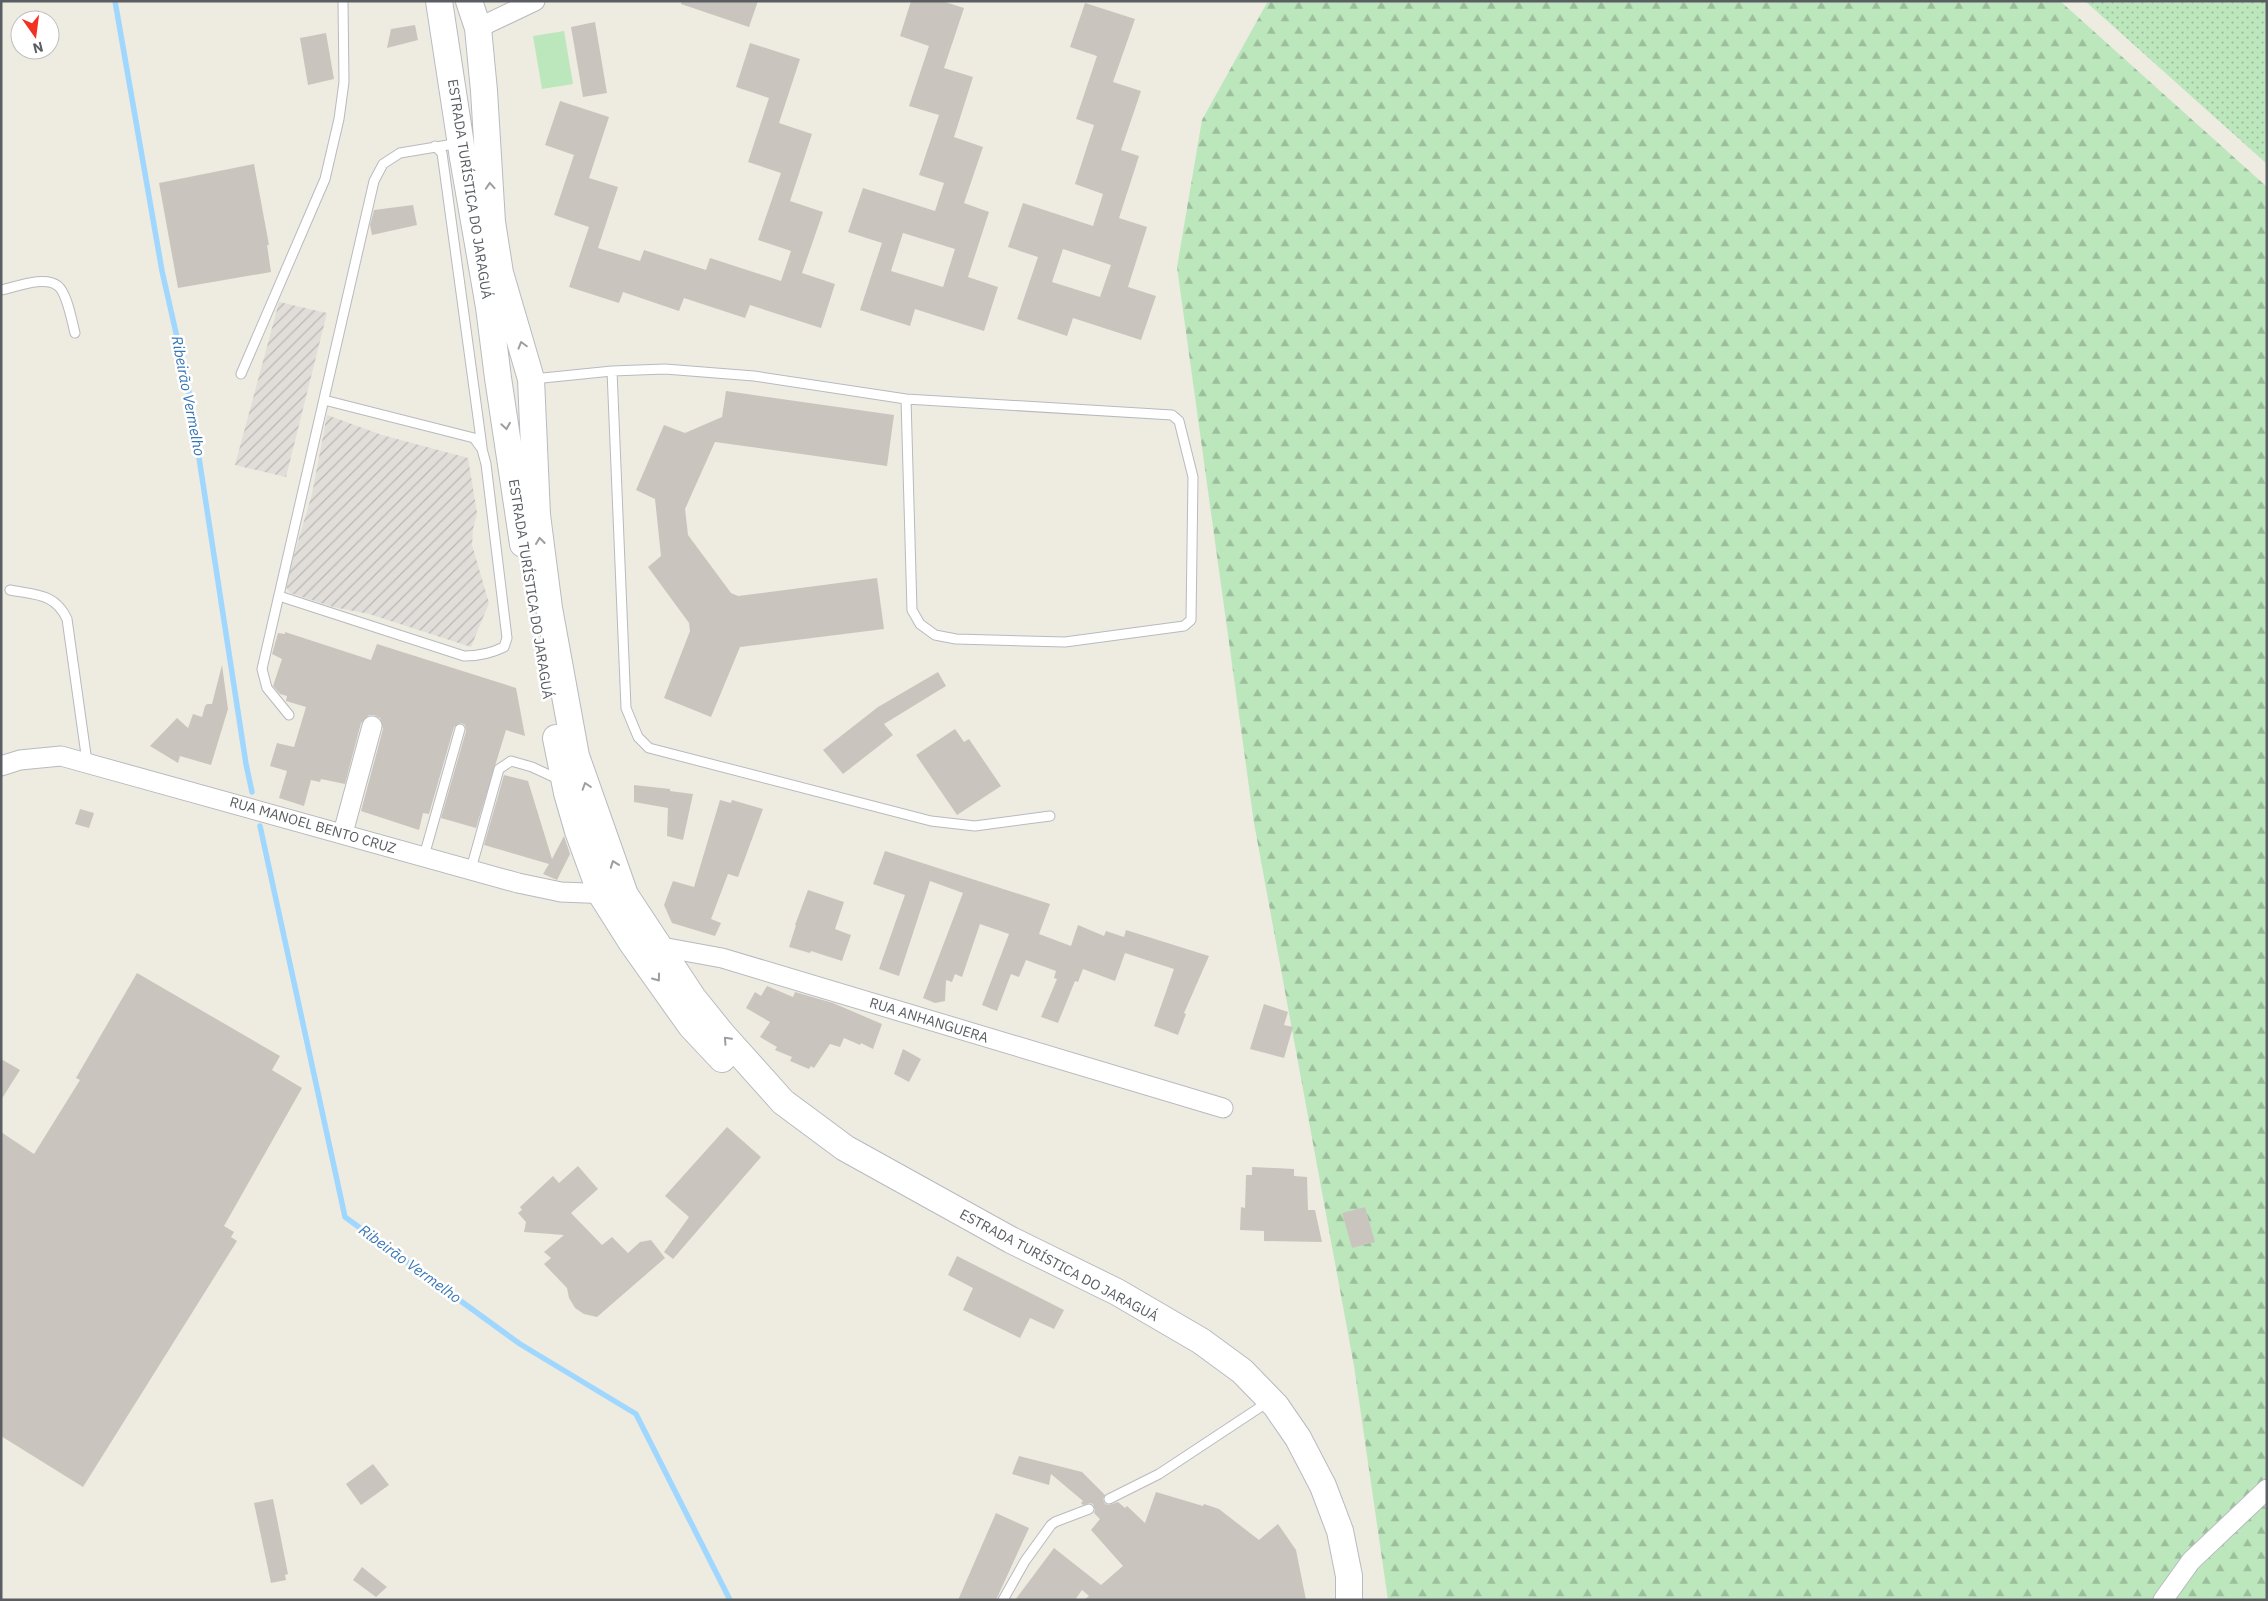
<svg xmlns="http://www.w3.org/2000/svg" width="2268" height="1601" font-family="'IBM Plex Sans',sans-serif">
<defs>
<pattern id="industrial-furrows" width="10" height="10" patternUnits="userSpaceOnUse" patternTransform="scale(1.25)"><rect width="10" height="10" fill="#e1ded9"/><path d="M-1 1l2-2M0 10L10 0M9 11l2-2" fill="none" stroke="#b9b7b4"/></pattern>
<pattern id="forest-firs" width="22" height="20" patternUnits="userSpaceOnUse" patternTransform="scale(1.25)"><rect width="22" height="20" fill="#bce7bc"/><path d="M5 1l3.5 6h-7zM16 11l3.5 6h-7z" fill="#9cbe9c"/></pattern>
<pattern id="park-dots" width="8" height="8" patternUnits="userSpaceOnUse" patternTransform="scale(1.25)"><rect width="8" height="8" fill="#bce7bc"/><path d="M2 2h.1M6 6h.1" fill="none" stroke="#9cbe9c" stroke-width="1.8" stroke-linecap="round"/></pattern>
</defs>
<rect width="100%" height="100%" fill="#eeebe1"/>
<path fill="url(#industrial-furrows)" d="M 279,302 L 327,313 L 286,477 L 235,465 Z
M 327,415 L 382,435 L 468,458 L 477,513 L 473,529 L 472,545 L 489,603 L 471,647 L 369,614 L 333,607 L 290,593 L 285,585 L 312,494 Z"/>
<path fill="url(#forest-firs)" d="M 1268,1 L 2060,1 L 2267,187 L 2267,1600 L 1388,1600 L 1354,1366 L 1254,823 L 1177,267 L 1202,120 Z"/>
<path fill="url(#park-dots)" d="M 2085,1 L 2267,1 L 2267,164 Z"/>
<path fill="#bce7bc" d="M 564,31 L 573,84 L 542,89 L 533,36 Z"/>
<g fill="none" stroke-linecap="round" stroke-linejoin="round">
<path stroke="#a0d7ff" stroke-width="5.5" d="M 115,1 L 162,271 L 188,386 L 246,764 L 252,792
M 260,826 L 345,1217 L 520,1344 L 636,1414 L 730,1600"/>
</g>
<path fill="#c9c5be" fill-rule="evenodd" d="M 681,1 L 758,1 L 749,27 L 681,4 Z
M 911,1 L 942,1 L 964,8 L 944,68 L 973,77 L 954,137 L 983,147 L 964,203 L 989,212 L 968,277 L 998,287 L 984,331 L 915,309 L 910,326 L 860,310 L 882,243 L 848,232 L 863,188 L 935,211 L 944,183 L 919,175 L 939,115 L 909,106 L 929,46 L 900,36 ZM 903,233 L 955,249 L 943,287 L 891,271 Z
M 1085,3 L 1135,19 L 1113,82 L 1141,91 L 1121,150 L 1139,156 L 1119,218 L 1147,227 L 1128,287 L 1156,296 L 1141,340 L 1073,318 L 1067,336 L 1017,319 L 1038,257 L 1008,247 L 1023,203 L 1093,226 L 1103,194 L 1075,184 L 1094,125 L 1076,119 L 1097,56 L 1070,47 ZM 1063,249 L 1111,265 L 1100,297 L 1052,282 Z
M 595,22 L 607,93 L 583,97 L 571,27 Z
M 415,25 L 418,40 L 387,48 L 391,29 Z
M 326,33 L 334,79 L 308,85 L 300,38 Z
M 750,43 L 800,59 L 779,123 L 812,134 L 790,201 L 823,212 L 802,273 L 835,284 L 821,328 L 750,305 L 745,318 L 684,298 L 679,311 L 623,292 L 619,303 L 569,287 L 589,227 L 554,215 L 574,155 L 545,145 L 560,101 L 609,117 L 589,178 L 618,187 L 598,248 L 640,261 L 644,250 L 706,270 L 710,258 L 781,281 L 791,251 L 758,240 L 781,173 L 748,162 L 769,98 L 736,87 Z
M 254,164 L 269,245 L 267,245 L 271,272 L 178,288 L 159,183 Z
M 413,205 L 417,225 L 372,235 L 370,225 L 374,210 Z
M 726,391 L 894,415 L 887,466 L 715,442 L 685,509 L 688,535 L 731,593 L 738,596 L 877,578 L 884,629 L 740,647 L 711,717 L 664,698 L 690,631 L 689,623 L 648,567 L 661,556 L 655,499 L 636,490 L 664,425 L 685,433 L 722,417 Z
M 285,632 L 371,660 L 377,644 L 516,688 L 525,736 L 506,730 L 476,828 L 441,818 L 466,731 L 465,725 L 461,723 L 454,727 L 429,814 L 423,813 L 419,830 L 361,811 L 383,729 L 380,718 L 374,715 L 369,715 L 361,723 L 345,784 L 321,779 L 320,782 L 311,780 L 304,806 L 279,798 L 287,771 L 270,766 L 277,743 L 294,747 L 306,707 L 286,701 L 287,696 L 280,694 L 273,686 L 282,659 L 272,654 L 278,633 L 285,634 Z
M 222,665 L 228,709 L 211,765 L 180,756 L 178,763 L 150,746 L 177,718 L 188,728 L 193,714 L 202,717 L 205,706 L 207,704 L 212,704 Z
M 938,672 L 946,686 L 884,724 L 893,735 L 843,774 L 823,750 L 878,707 Z
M 955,729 L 964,742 L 969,739 L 1001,786 L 957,815 L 916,755 Z
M 504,775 L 528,781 L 552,859 L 564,836 L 570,854 L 557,880 L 543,874 L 549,864 L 484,845 Z
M 634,785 L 670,789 L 670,791 L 693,794 L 683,840 L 667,836 L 668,808 L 634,802 Z
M 720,800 L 731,803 L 732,800 L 763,809 L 738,877 L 728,874 L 711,919 L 721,923 L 715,936 L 672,923 L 664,905 L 673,881 L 694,887 Z
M 80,809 L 94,813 L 89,828 L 75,824 Z
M 885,851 L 1050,904 L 1039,934 L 1071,946 L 1078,925 L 1104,936 L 1106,931 L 1124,937 L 1126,930 L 1209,956 L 1184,1013 L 1186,1014 L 1178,1035 L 1154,1026 L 1174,969 L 1125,953 L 1115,981 L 1083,969 L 1078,982 L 1075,981 L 1058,1023 L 1041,1017 L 1057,979 L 1054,978 L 1056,971 L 1026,960 L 1019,977 L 1011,974 L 997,1011 L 982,1005 L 1009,934 L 980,924 L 962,977 L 955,974 L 952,982 L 946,980 L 945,1001 L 935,1003 L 923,998 L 963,893 L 930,881 L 899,976 L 879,969 L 905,895 L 873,884 Z
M 808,890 L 844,902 L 835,929 L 851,935 L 842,961 L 811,951 L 810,953 L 789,947 L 796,925 L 795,925 Z
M 137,973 L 280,1056 L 272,1070 L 302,1088 L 224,1226 L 234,1232 L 231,1237 L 237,1241 L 83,1487 L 1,1436 L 1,1132 L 34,1154 L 80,1080 L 76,1078 Z
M 767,986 L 793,997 L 795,992 L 833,1003 L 882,1024 L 873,1049 L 861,1043 L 860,1045 L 844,1038 L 840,1047 L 830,1044 L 814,1068 L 811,1066 L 809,1069 L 790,1061 L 792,1057 L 775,1050 L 777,1047 L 760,1037 L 770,1022 L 746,1008 L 755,992 L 761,996 Z
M 1264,1004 L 1288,1012 L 1284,1025 L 1293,1027 L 1284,1058 L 1250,1049 Z
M 903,1049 L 921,1059 L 909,1082 L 894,1074 Z
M 1,1059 L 20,1070 L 1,1100 Z
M 727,1127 L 761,1157 L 673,1259 L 664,1252 L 689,1217 L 665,1196 Z
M 578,1166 L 598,1189 L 571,1213 L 602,1245 L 612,1237 L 628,1253 L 640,1242 L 651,1240 L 665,1258 L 597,1317 L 584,1314 L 575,1308 L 569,1298 L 567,1288 L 544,1264 L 551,1258 L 544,1252 L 564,1235 L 524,1232 L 526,1222 L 518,1213 L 522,1210 L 520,1207 L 553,1176 L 559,1183 Z
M 1252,1167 L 1294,1169 L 1294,1176 L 1307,1177 L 1308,1210 L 1315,1210 L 1322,1242 L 1264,1241 L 1264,1231 L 1240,1230 L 1241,1207 L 1245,1208 L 1246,1175 L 1252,1175 Z
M 1365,1207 L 1375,1242 L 1352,1248 L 1342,1213 Z
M 957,1256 L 1064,1310 L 1054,1329 L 1030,1318 L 1020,1338 L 963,1310 L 973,1288 L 948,1275 Z
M 1019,1456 L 1082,1472 L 1105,1495 L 1103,1499 L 1105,1504 L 1109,1505 L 1118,1502 L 1125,1508 L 1127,1506 L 1145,1523 L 1156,1492 L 1203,1506 L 1204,1504 L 1219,1509 L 1259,1540 L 1278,1524 L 1296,1550 L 1306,1600 L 1084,1600 L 1089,1596 L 1082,1590 L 1075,1600 L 1015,1600 L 1054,1548 L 1101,1585 L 1123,1566 L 1091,1530 L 1100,1519 L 1094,1513 L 1095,1510 L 1093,1504 L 1090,1503 L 1083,1505 L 1081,1503 L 1083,1501 L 1051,1474 L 1049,1485 L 1012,1474 Z
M 373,1464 L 389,1485 L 361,1505 L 346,1484 Z
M 273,1499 L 288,1574 L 285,1575 L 286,1580 L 271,1583 L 254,1503 Z
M 996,1513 L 1029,1528 L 996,1600 L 958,1600 Z
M 362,1567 L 387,1587 L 376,1597 L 353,1580 Z"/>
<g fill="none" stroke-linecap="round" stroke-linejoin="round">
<defs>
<path id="lane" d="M 435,146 L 442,153 L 482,447
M 1,290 C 16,287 45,275 58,286 C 67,293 72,322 75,333
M 612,371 L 626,708 L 638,737 L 649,748 L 931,821 L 975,826 L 1050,816
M 241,374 L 325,179 L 339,119 L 344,82 L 343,1
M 533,379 L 612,371 L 665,369 L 754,376 L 906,399 L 1172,415 L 1179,421 L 1193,477 L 1191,620 L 1184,626 L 1065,642 L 956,639 L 935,635 L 920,624 L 912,610 L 906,399
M 10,590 C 35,595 55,593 67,619 L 87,762
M 279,596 L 464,656 C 479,656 490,654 504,647 L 507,638 L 486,464 L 482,449 L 474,438 L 324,400
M 289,715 L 267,688 L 262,669 L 374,181 L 383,164 L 400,153 L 460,143
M 424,856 L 460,729
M 471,869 L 499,769 L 511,761 L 532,767 L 560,780
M 1109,1499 L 1159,1474 L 1268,1402
M 1003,1600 L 1025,1561 L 1051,1525 L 1055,1522 L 1089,1509"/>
<path id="street" d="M 478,28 L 535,1
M 1,766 L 20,760 L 61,756 L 518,883 L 561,892 L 611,894
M 343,833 L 372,726
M 651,945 L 722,958 L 1223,1108
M 2163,1600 L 2191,1561 L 2267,1489"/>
<path id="secondary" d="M 439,1 L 463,158 L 489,307 L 498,378 L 523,544
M 469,1 L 478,28 L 484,91 L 492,222 L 500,273 L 531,379 L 537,515 L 549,608 L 576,756 L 625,895 L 693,998 L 722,1034 L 783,1102 L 845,1148 L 1011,1240 L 1117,1292 L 1201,1341 L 1242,1371 L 1276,1406 L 1298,1438 L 1323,1486 L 1340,1531 L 1349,1576 L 1349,1600
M 556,738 L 567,793 L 578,831 L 601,894 L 632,943 L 691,1026 L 722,1059"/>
</defs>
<use href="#lane" stroke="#b7babf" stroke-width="11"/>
<use href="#street" stroke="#b7babf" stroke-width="21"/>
<use href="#secondary" stroke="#b7bbc1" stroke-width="28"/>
<use href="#lane" stroke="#fff" stroke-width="9"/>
<use href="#street" stroke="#fff" stroke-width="19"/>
<use href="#secondary" stroke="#fff" stroke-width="26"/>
</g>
<defs><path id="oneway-chevron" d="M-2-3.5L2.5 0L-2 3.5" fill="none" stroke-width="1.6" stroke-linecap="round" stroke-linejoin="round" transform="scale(1.25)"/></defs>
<g stroke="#9c9ea1">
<use href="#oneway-chevron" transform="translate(490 186) rotate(-94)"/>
<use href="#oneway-chevron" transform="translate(522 345) rotate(-106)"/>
<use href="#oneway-chevron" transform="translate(506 426) rotate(81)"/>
<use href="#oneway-chevron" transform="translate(540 541) rotate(-97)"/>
<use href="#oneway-chevron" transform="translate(586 786) rotate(-108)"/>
<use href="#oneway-chevron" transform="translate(614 864) rotate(-110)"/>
<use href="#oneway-chevron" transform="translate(657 978) rotate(54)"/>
<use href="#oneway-chevron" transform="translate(727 1040) rotate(-133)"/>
</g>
<g text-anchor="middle" stroke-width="5" stroke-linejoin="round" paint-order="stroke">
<g font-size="14" fill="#5a5e63" stroke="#fff">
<text transform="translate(470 189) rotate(81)" y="5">ESTRADA TURÍSTICA DO JARAGUÁ</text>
<text transform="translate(531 589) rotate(81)" y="5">ESTRADA TURÍSTICA DO JARAGUÁ</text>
<text transform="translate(313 825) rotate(16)" y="5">RUA MANOEL BENTO CRUZ</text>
<text transform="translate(929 1020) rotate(17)" y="5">RUA ANHANGUERA</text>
<text transform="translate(1059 1265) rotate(28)" y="5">ESTRADA TURÍSTICA DO JARAGUÁ</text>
</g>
<g font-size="15" font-style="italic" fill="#3877b6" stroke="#fff">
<text transform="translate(188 396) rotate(79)" y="5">Ribeirão Vermelho</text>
<text transform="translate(410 1264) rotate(36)" y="5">Ribeirão Vermelho</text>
</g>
</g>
<rect width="2268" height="1601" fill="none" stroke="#5a5e63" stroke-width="5"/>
<g transform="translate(35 35) rotate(166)"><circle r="24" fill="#ffffff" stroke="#bdbfc1"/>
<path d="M0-4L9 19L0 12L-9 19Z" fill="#f23123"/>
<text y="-8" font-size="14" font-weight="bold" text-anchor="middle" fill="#5a5e63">N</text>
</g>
</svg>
